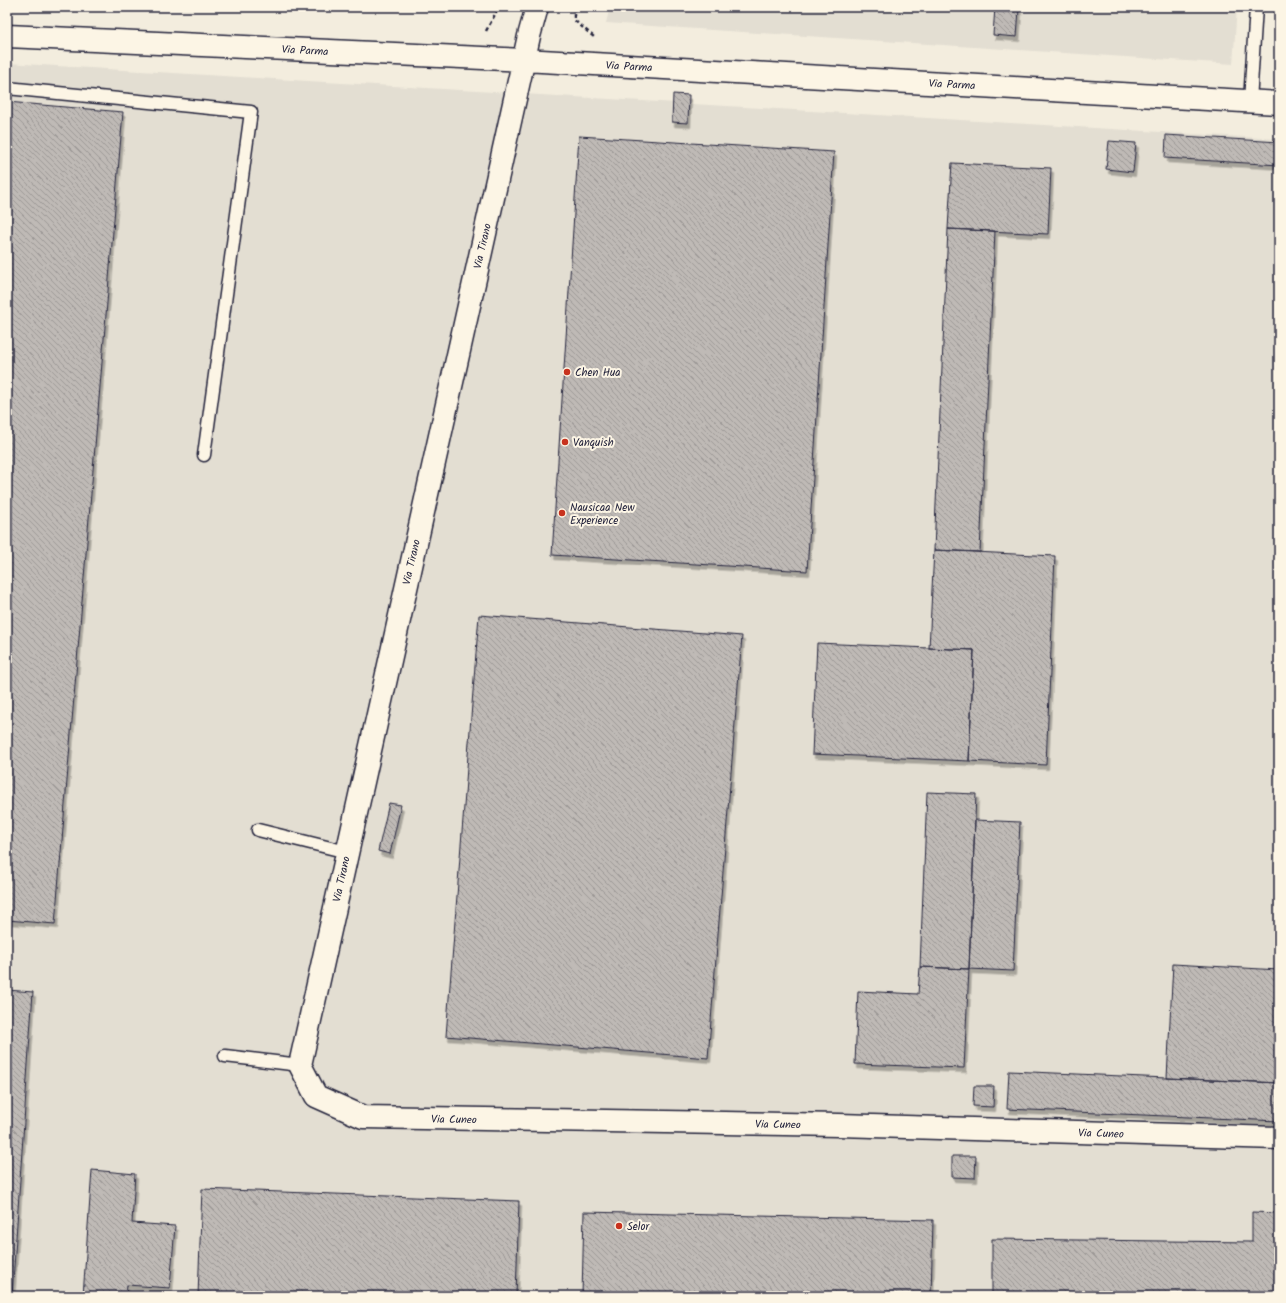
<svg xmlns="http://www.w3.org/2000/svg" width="1286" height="1303" font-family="Kalam,sans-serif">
<defs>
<pattern id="building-back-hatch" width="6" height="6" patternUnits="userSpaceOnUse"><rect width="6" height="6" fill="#bfbab6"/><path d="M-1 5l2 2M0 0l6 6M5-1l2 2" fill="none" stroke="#9b9795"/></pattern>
<filter id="shadow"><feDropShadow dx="2.5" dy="4.5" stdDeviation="0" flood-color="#0004"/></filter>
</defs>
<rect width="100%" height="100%" fill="#f3edde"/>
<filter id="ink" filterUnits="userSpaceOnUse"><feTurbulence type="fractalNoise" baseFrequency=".025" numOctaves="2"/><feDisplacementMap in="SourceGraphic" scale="8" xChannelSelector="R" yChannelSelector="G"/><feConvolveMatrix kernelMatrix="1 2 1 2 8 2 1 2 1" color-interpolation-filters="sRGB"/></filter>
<g filter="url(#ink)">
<path fill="#e3ded2" d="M 610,7 L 1237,7 L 1233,64 L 606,23 Z
M 7,63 L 1279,139 L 1279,1296 L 7,1296 Z"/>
<path fill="url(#building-back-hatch)" stroke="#22223b" filter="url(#shadow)" d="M 995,7 L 1019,9 L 1017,37 L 993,35 Z
M 673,94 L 689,95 L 688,123 L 672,122 Z
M 7,102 L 123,112 L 55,924 L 7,920 Z
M 1166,135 L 1279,142 L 1279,165 L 1165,158 Z
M 579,136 L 834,152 L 807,571 L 552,555 Z
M 1109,141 L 1136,143 L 1133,172 L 1106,169 Z
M 952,163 L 1051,168 L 1048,234 L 948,229 Z
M 948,229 L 995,231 L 980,552 L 934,550 Z
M 934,550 L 1055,556 L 1046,765 L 969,761 L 974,650 L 929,648 Z
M 479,615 L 742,636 L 708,1058 L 446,1036 Z
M 817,643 L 974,650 L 969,761 L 812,754 Z
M 927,792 L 976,794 L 969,969 L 920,967 Z
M 389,803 L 401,805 L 390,854 L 378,851 Z
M 975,820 L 1020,822 L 1013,971 L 969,969 Z
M 1173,964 L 1279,970 L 1279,1083 L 1167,1078 Z
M 920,967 L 969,969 L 964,1068 L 855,1064 L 858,991 L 918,994 Z
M 7,990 L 33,992 L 12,1296 L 7,1296 Z
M 1009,1071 L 1279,1083 L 1279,1121 L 1007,1109 Z
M 974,1086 L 994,1086 L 993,1107 L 973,1106 Z
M 952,1156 L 976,1156 L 975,1178 L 952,1177 Z
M 92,1170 L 135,1174 L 132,1223 L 175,1226 L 170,1288 L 127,1285 L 126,1296 L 83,1296 Z
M 202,1189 L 519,1201 L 516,1296 L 198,1296 Z
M 584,1212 L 933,1220 L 931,1296 L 582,1296 Z
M 1252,1212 L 1279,1213 L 1279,1296 L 992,1296 L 992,1239 L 1252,1242 Z"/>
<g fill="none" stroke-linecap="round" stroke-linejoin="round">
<defs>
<path id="lane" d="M 7,88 L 251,112 L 204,455
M 1250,101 L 1256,7
M 258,830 L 347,852
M 225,1056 L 300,1065"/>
<path id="street" d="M 537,7 L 529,36 L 300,1065 L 316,1096 L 363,1117 L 839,1125 L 1279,1138
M 7,36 L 524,60 L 1279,103"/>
</defs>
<use href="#lane" stroke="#22223b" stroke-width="15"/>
<use href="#street" stroke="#22223b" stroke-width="25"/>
<path stroke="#22223b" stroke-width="2.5" stroke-dasharray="4 3" stroke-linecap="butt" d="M 574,7 L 574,20 L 594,37
M 486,31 L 499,7"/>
<use href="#lane" stroke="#fcf5e5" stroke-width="12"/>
<use href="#street" stroke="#fcf5e5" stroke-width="22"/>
</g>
</g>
<g fill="#c8321e" stroke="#fcf5e5" stroke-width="1.5">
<circle cx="567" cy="372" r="4"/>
<circle cx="565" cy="442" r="4"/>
<circle cx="562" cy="513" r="4"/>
<circle cx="619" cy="1226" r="4"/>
</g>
<g text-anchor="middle" stroke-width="4" stroke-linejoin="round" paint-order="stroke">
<g font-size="11" fill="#22223b" stroke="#fcf5e5">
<text transform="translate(305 50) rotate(3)" y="4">Via Parma</text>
<text transform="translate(629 66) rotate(3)" y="4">Via Parma</text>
<text transform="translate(952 84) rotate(3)" y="4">Via Parma</text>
<text transform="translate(482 246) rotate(-77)" y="4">Via Tirano</text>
<text transform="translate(411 562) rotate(-77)" y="4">Via Tirano</text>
<text transform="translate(341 879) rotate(-78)" y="4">Via Tirano</text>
<text transform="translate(454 1119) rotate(1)" y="4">Via Cuneo</text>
<text transform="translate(778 1124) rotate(1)" y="4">Via Cuneo</text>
<text transform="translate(1101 1133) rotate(2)" y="4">Via Cuneo</text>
</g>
<g font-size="11" fill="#22223b" stroke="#fcf5e5" text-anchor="start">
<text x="575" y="376">Chen Hua</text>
<text x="573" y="446">Vanquish</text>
<text x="570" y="511">Nausicaa New<tspan x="570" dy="13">Experience</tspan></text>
<text x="627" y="1230">Selor</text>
</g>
</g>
<rect width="1286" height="1303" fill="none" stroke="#fcf5e5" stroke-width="24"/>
<rect x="12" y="12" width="1262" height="1279" fill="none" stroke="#22223b" stroke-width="1.5" filter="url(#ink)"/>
</svg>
